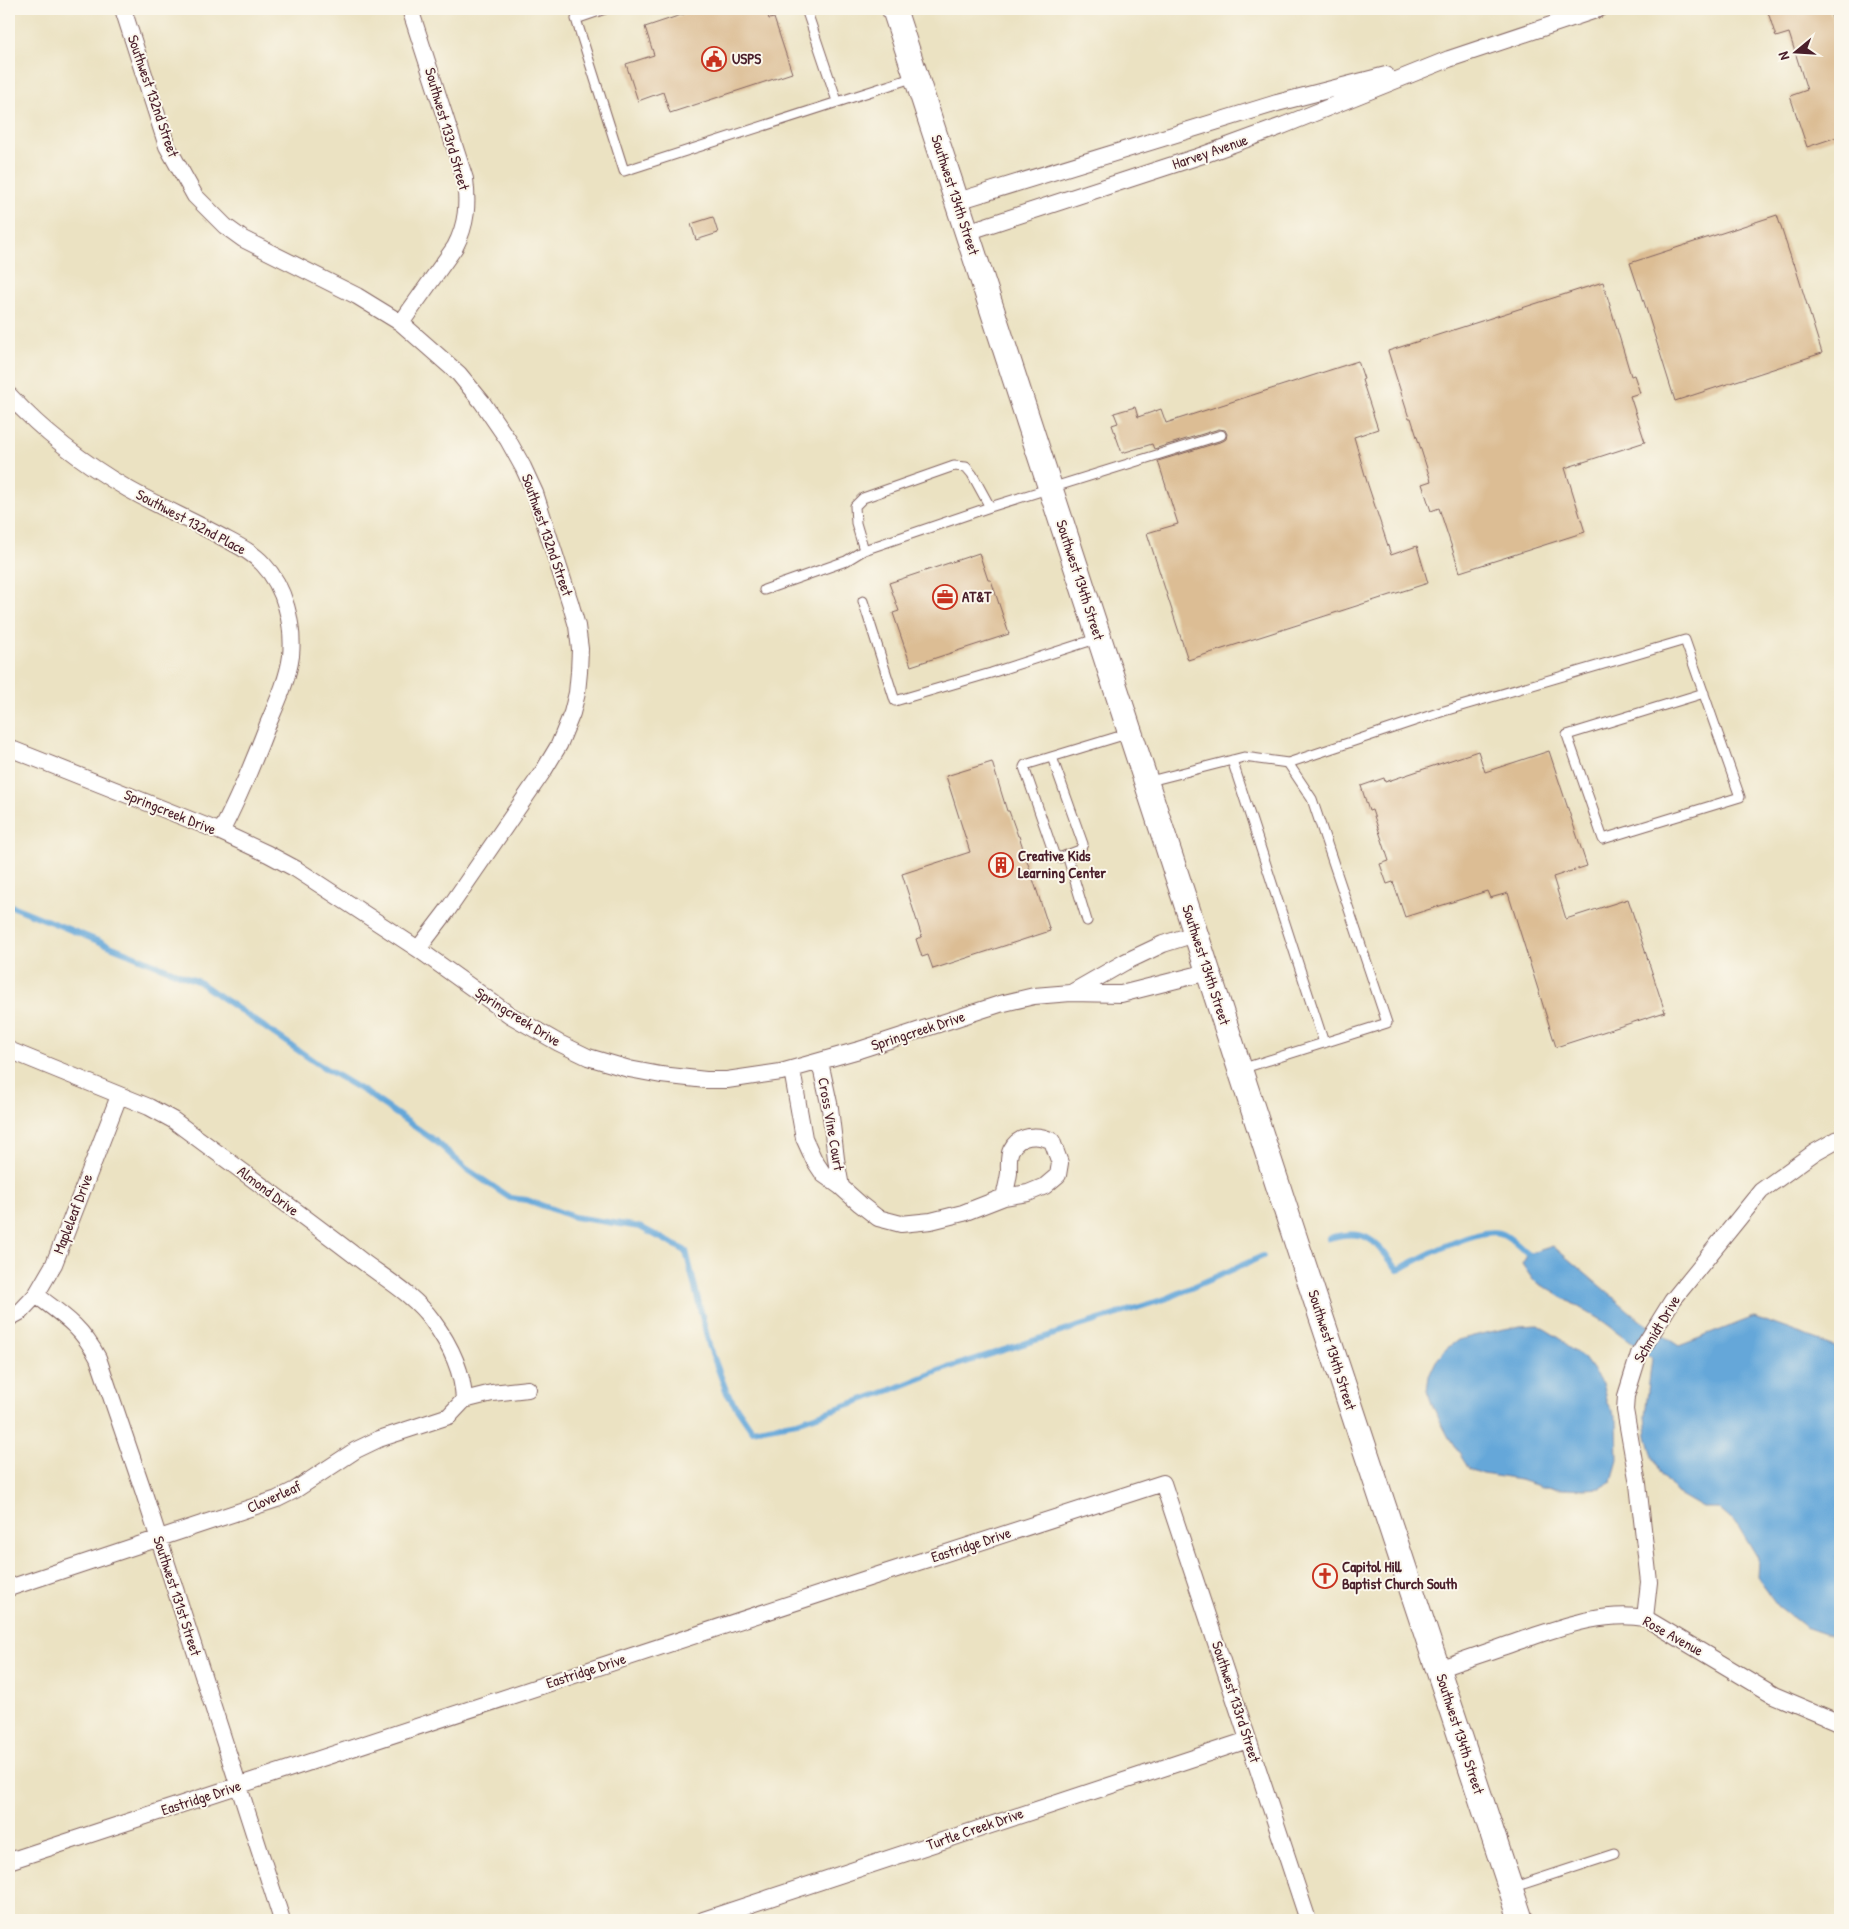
<svg xmlns="http://www.w3.org/2000/svg" width="1849" height="1929" font-family="'Patrick Hand',sans-serif">
<rect width="100%" height="100%" fill="#fbf7ec"/>
<filter id="ink" filterUnits="userSpaceOnUse"><feTurbulence type="fractalNoise" baseFrequency=".02" numOctaves="2"/><feDisplacementMap in="SourceGraphic" scale="10" xChannelSelector="R" yChannelSelector="G"/><feConvolveMatrix kernelMatrix="1 2 1 2 8 2 1 2 1" color-interpolation-filters="sRGB"/></filter>
<filter id="wash" filterUnits="userSpaceOnUse"><feTurbulence type="fractalNoise" baseFrequency=".0096" numOctaves="4" result="noise"/><feDisplacementMap in="SourceGraphic" scale="20" xChannelSelector="R" yChannelSelector="G"/><feGaussianBlur stdDeviation="1.12" result="paint"/><feColorMatrix in="noise" values="0 0 0 0 0 0 0 0 0 0 0 0 0 0 0 0 0 1.4 0 .05"/><feComposite in="paint" operator="in"/></filter>
<g filter="url(#wash)">
<rect width="100%" height="100%" fill="#ebe2c2"/>
<path fill="#65a7d9" stroke="#586382" d="M 1553,1246 L 1641,1321 L 1679,1346 L 1754,1317 L 1840,1348 L 1840,1639 L 1805,1627 L 1778,1606 L 1757,1577 L 1758,1559 L 1738,1526 L 1718,1508 L 1703,1508 L 1677,1493 L 1660,1473 L 1653,1457 L 1647,1436 L 1645,1415 L 1652,1358 L 1604,1322 L 1533,1280 L 1522,1264 L 1528,1254 Z
M 1538,1325 L 1561,1339 L 1566,1346 L 1584,1358 L 1602,1383 L 1607,1403 L 1617,1420 L 1618,1460 L 1612,1481 L 1601,1488 L 1585,1489 L 1542,1487 L 1520,1480 L 1483,1474 L 1469,1469 L 1448,1436 L 1433,1407 L 1427,1390 L 1429,1376 L 1436,1361 L 1446,1349 L 1458,1340 L 1489,1332 L 1520,1326 Z"/>
<g fill="none" stroke-linecap="round" stroke-linejoin="round">
<path stroke="#65a7d9" stroke-width="6" d="M 9,905 L 199,982 L 318,1064 L 368,1094 L 438,1143 L 464,1167 L 510,1198 L 527,1200 L 574,1217 L 640,1227 L 686,1251 L 709,1345 L 727,1393 L 752,1430 L 797,1422 L 891,1390 L 941,1370 L 1168,1298 L 1263,1256
M 1329,1238 C 1369,1227 1375,1242 1398,1270 C 1418,1259 1478,1227 1500,1233 C 1509,1235 1520,1248 1528,1254"/>
</g>
<g id="blocks">
<path fill="#dcbd94" d="M 699,9 L 766,9 L 769,19 L 774,18 L 792,73 L 670,113 L 663,92 L 638,101 L 626,64 L 654,55 L 645,27 Z
M 1767,9 L 1829,9 L 1840,43 L 1840,136 L 1807,147 L 1790,96 L 1807,90 L 1789,33 L 1776,37 Z
M 1777,215 L 1793,264 L 1794,263 L 1822,353 L 1675,401 L 1640,289 L 1639,290 L 1630,263 Z
M 713,217 L 718,233 L 696,240 L 691,224 Z
M 1603,282 L 1631,376 L 1634,375 L 1640,393 L 1630,396 L 1645,442 L 1565,468 L 1585,532 L 1460,572 L 1439,508 L 1431,511 L 1422,484 L 1431,481 L 1411,418 L 1409,418 L 1388,351 Z
M 1358,361 L 1364,379 L 1362,380 L 1378,429 L 1354,437 L 1367,482 L 1391,555 L 1417,546 L 1428,583 L 1188,660 L 1147,533 L 1178,524 L 1158,461 L 1223,441 L 1226,439 L 1227,434 L 1225,430 L 1219,429 L 1154,449 L 1152,444 L 1122,453 L 1112,425 L 1118,423 L 1114,413 L 1135,407 L 1138,417 L 1161,409 L 1166,423 Z
M 979,553 L 988,580 L 991,580 L 1009,634 L 911,666 L 893,613 L 899,611 L 889,583 Z
M 1478,751 L 1485,772 L 1549,751 L 1587,866 L 1553,877 L 1566,919 L 1628,899 L 1665,1012 L 1556,1047 L 1508,893 L 1490,898 L 1487,891 L 1405,917 L 1393,882 L 1387,884 L 1380,864 L 1389,861 L 1372,810 L 1369,811 L 1361,786 L 1384,778 L 1385,782 Z
M 992,762 L 1007,811 L 1009,811 L 1018,836 L 1019,836 L 1050,931 L 933,969 L 928,955 L 922,957 L 916,939 L 922,937 L 902,874 L 970,852 L 946,776 Z"/>
</g>
</g>
<g filter="url(#ink)">
<use href="#blocks" fill-opacity="0" stroke="#826360" stroke-width="1"/>
<g fill="none" stroke-linecap="round" stroke-linejoin="round">
<defs>
<path id="service" d="M 605,9 L 576,19 L 624,171 L 915,77
M 806,9 L 837,101
M 864,550 L 856,523 L 855,506 L 863,498 L 954,466 L 966,467 L 972,474 L 990,507
M 764,590 L 846,561 L 864,550 L 990,507 L 1221,435
M 863,601 L 895,701 L 991,673 L 1099,638
M 1052,757 L 1083,844 L 1080,850 L 1059,858 L 1054,854 L 1024,767 L 1025,765 L 1130,733
M 1232,760 L 1324,1043
M 1146,782 L 1244,757 L 1288,763 L 1444,711 L 1685,640 L 1740,797 L 1603,839 L 1567,735 L 1704,693
M 1067,855 L 1087,921
M 1241,1069 L 1387,1023 L 1312,799 L 1288,763
M 1511,1888 L 1615,1854"/>
<path id="minor" d="M 123,9 L 167,146 L 195,196 L 225,226 L 243,239 L 357,296 L 401,323 L 459,374 L 482,402 L 508,440 L 523,467 L 535,493 L 570,602 L 577,626 L 580,649 L 579,672 L 577,693 L 572,713 L 559,745 L 544,770 L 447,911 L 418,949
M 958,201 L 1277,103 L 1386,75
M 967,232 L 1203,155 L 1282,126 L 1449,59 L 1599,9
M 401,323 L 455,247 C 467,224 468,204 465,179 L 410,9
M 9,395 C 44,433 83,463 128,489 C 158,506 191,520 222,537 C 237,545 252,552 263,564 C 285,587 294,625 291,656 C 288,679 277,703 268,724 C 254,761 239,797 221,832
M 9,748 L 221,832 L 268,854 L 296,869 L 418,949 L 510,1015 L 559,1043 L 588,1057 L 629,1069 L 661,1075 L 706,1080 L 727,1080 L 781,1072 L 859,1050 L 1000,1004 L 1034,996 L 1071,993 L 1121,994 L 1208,972
M 1071,993 L 1125,962 L 1163,944 L 1195,934
M 9,1050 L 149,1107 L 173,1120 C 236,1167 300,1213 362,1261 C 386,1279 415,1296 432,1320 C 449,1343 463,1372 464,1400
M 820,1062 L 830,1108 L 836,1159 L 841,1187
M 792,1070 L 804,1138 L 814,1160 L 824,1175 L 841,1187 L 860,1204 L 878,1218 L 901,1224 L 931,1221 L 963,1213 L 1004,1197 L 1028,1193 L 1045,1186 L 1058,1175 L 1060,1163 L 1052,1141 C 1038,1134 1019,1134 1011,1150 C 1008,1156 1009,1166 1009,1173 C 1008,1181 1006,1189 1004,1197
M 36,1295 C 64,1316 81,1326 98,1358 L 144,1493 L 282,1920
M 9,1318 L 20,1312 L 36,1295 L 54,1264 L 119,1096
M 9,1588 L 277,1499 L 295,1490 L 356,1450 L 379,1439 L 449,1416 L 464,1400 L 492,1393 L 528,1389
M 1645,1618 L 1649,1582 L 1638,1484 L 1625,1410 L 1626,1396 L 1639,1354 L 1672,1301 L 1761,1191 L 1815,1152 L 1840,1138
M 1438,1669 C 1466,1659 1494,1650 1522,1640 C 1562,1627 1602,1611 1645,1618 L 1774,1695 L 1840,1723
M 9,1861 L 869,1578 L 1163,1483 L 1308,1920
M 703,1920 L 1248,1740"/>
<path id="secondary" d="M 894,9 L 1297,1244 L 1521,1920"/>
</defs>
<use href="#service" stroke="#826360" stroke-width="11"/>
<use href="#minor" stroke="#826360" stroke-width="18"/>
<use href="#secondary" stroke="#826360" stroke-width="26"/>
<use href="#service" stroke="#fff" stroke-width="9"/>
<use href="#minor" stroke="#fff" stroke-width="16"/>
<use href="#secondary" stroke="#fff" stroke-width="24"/>
</g>
</g>
<defs>
<symbol id="civic-ring" viewBox="-11 -11 22 22"><circle r="9.5" fill="#fbf7ec" stroke="#c8321e" stroke-width="1.5"/><path d="M-.6-6.5H3V-4.5H.6V-3L4-1V1h2V6H-6V1h2V-1L-.6-3ZM-1.2 2.5V6h2.4V2.5Z" fill="#c8321e"/></symbol>
<symbol id="office-ring" viewBox="-11 -11 22 22"><circle r="9.5" fill="#fbf7ec" stroke="#c8321e" stroke-width="1.5"/><path d="M-6-3h4V-5.5h4V-3h4V5H-6ZM-1-4.5V-3h2v-1.5ZM-6 0V1H6V0Z" fill="#c8321e"/></symbol>
<symbol id="building-ring" viewBox="-11 -11 22 22"><circle r="9.5" fill="#fbf7ec" stroke="#c8321e" stroke-width="1.5"/><path d="M-4-6H4V6H1V3H-1V6H-4ZM-2.5-4.3h1.7v1.8h-1.7ZM.8-4.3h1.7v1.8H.8ZM-2.5-1h1.7V.8h-1.7ZM.8-1h1.7V.8H.8Z" fill="#c8321e"/></symbol>
<symbol id="church-ring" viewBox="-11 -11 22 22"><circle r="9.5" fill="#fbf7ec" stroke="#c8321e" stroke-width="1.5"/><path d="M-1.2-6h2.4v3.5h3.3v2.4h-3.3V6h-2.4V-.1h-3.3v-2.4h3.3Z" fill="#c8321e"/></symbol>
</defs>
<g fill-rule="evenodd">
<use href="#civic-ring" x="700" y="45" width="28" height="28"/>
<use href="#office-ring" x="931" y="583" width="28" height="28"/>
<use href="#building-ring" x="987" y="851" width="28" height="28"/>
<use href="#church-ring" x="1311" y="1562" width="28" height="28"/>
</g>
<g text-anchor="middle" stroke-width="4" stroke-linejoin="round" paint-order="stroke">
<g font-size="15" font-weight="bold" fill="#4a1f2b" stroke="#fbf7ec" text-anchor="start">
<text x="732" y="64">USPS</text>
<text x="962" y="602">AT&amp;T</text>
<text x="1018" y="861">Creative Kids<tspan x="1018" dy="17">Learning Center</tspan></text>
<text x="1342" y="1572">Capitol Hill<tspan x="1342" dy="17">Baptist Church South</tspan></text>
</g>
<g font-size="15" fill="#4a1f2b" stroke="#fbf7ec">
<text transform="translate(153 96) rotate(71)" y="5">Southwest 132nd Street</text>
<text transform="translate(447 129) rotate(74)" y="5">Southwest 133rd Street</text>
<text transform="translate(1210 152) rotate(-19)" y="5">Harvey Avenue</text>
<text transform="translate(955 195) rotate(72)" y="5">Southwest 134th Street</text>
<text transform="translate(191 522) rotate(28)" y="5">Southwest 132nd Place</text>
<text transform="translate(547 535) rotate(71)" y="5">Southwest 132nd Street</text>
<text transform="translate(1080 580) rotate(72)" y="5">Southwest 134th Street</text>
<text transform="translate(170 812) rotate(22)" y="5">Springcreek Drive</text>
<text transform="translate(1206 965) rotate(72)" y="5">Southwest 134th Street</text>
<text transform="translate(518 1017) rotate(32)" y="5">Springcreek Drive</text>
<text transform="translate(918 1031) rotate(-18)" y="5">Springcreek Drive</text>
<text transform="translate(831 1124) rotate(80)" y="5">Cross Vine Court</text>
<text transform="translate(268 1191) rotate(37)" y="5">Almond Drive</text>
<text transform="translate(73 1214) rotate(-69)" y="5">Mapleleaf Drive</text>
<text transform="translate(1657 1329) rotate(-59)" y="5">Schmidt Drive</text>
<text transform="translate(1332 1350) rotate(72)" y="5">Southwest 134th Street</text>
<text transform="translate(274 1497) rotate(-24)" y="5">Cloverleaf</text>
<text transform="translate(971 1545) rotate(-18)" y="5">Eastridge Drive</text>
<text transform="translate(177 1596) rotate(72)" y="5">Southwest 131st Street</text>
<text transform="translate(1673 1636) rotate(29)" y="5">Rose Avenue</text>
<text transform="translate(586 1671) rotate(-18)" y="5">Eastridge Drive</text>
<text transform="translate(1236 1702) rotate(72)" y="5">Southwest 133rd Street</text>
<text transform="translate(1460 1734) rotate(72)" y="5">Southwest 134th Street</text>
<text transform="translate(201 1798) rotate(-18)" y="5">Eastridge Drive</text>
<text transform="translate(975 1829) rotate(-19)" y="5">Turtle Creek Drive</text>
</g>
</g>
<rect width="1849" height="1929" fill="none" stroke="#fbf7ec" stroke-width="30"/>
<g transform="translate(1796 52) rotate(252)" stroke="#fbf7ec" stroke-width="4" paint-order="stroke">
<path d="M0-4L9 19L0 12L-9 19Z" fill="#4a1f2b"/>
<text y="-8" font-size="14" font-weight="bold" text-anchor="middle" fill="#4a1f2b">N</text>
</g>
</svg>
